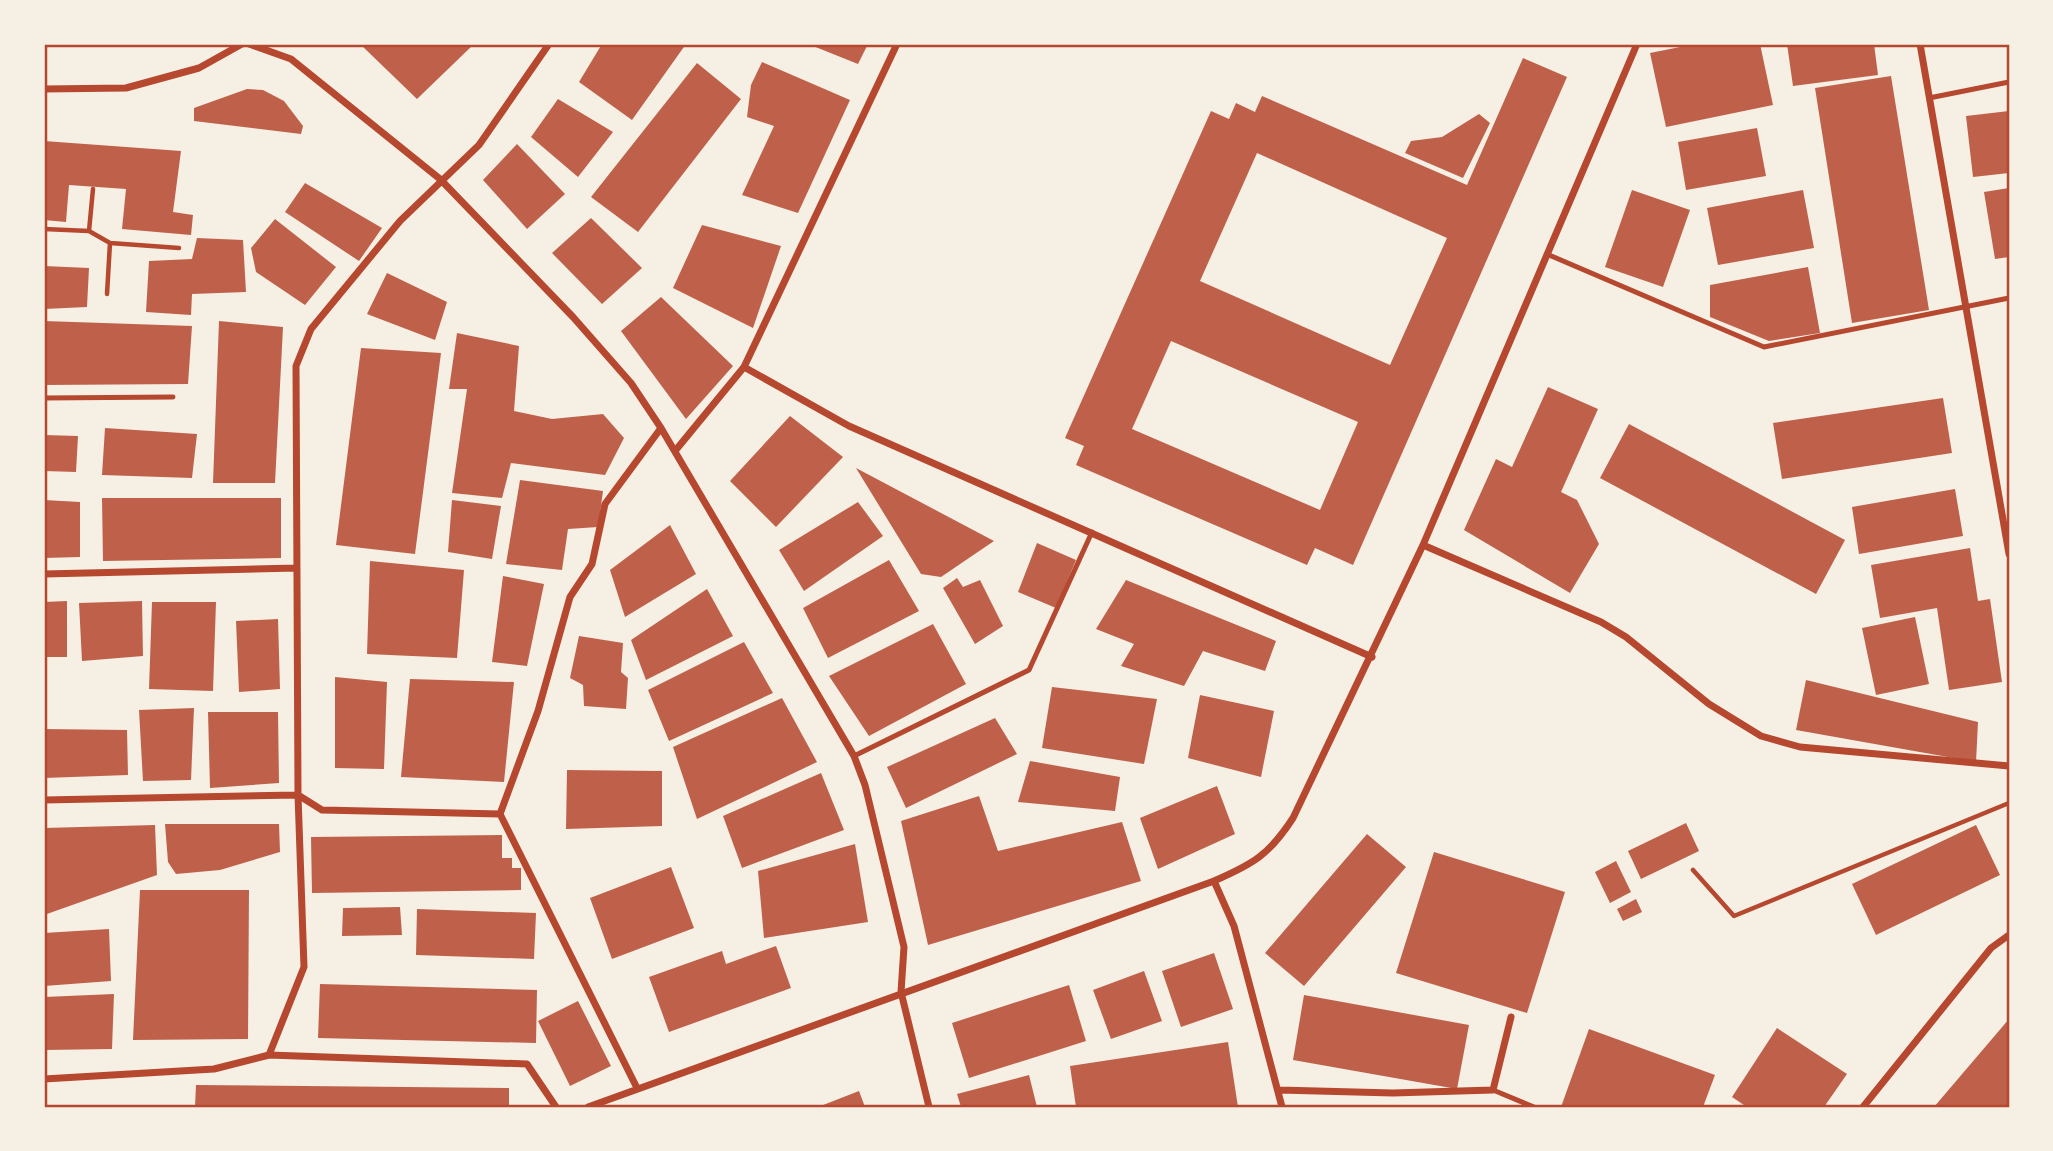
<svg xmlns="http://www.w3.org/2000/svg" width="2053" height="1151" font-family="Barlow,sans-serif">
<rect width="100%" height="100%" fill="#f6efe4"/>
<path fill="#bf614a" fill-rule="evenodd" d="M 360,44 L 474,44 L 417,99 Z
M 602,44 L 686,44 L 632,120 L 579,82 Z
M 808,44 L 868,44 L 858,64 Z
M 1695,44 L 1760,44 L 1773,105 L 1666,127 L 1650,53 Z
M 1787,44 L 1874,44 L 1878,75 L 1793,86 Z
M 1523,58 L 1567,77 L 1353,565 L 1315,548 L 1307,565 L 1076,465 L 1084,446 L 1065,438 L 1211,111 L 1229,119 L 1236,103 L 1255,112 L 1262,96 L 1467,185 ZM 1257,153 L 1447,238 L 1390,365 L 1200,281 ZM 1171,341 L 1358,422 L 1320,510 L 1132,429 Z
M 762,62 L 850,100 L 798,213 L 742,195 L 774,126 L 747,117 L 751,85 Z
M 697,63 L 741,99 L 638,232 L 591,197 Z
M 1891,76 L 1929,310 L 1852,323 L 1815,88 Z
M 247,89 L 263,90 L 284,101 L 303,126 L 301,134 L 194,121 L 194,108 Z
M 558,99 L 613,132 L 578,177 L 531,137 Z
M 2009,111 L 2009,173 L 1973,177 L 1966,116 Z
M 1479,114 L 1490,123 L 1463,178 L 1405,153 L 1411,141 L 1442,137 Z
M 1757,128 L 1766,176 L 1686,190 L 1678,142 Z
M 44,141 L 181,151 L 173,212 L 193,215 L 191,235 L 122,229 L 126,189 L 69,185 L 66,222 L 44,220 Z
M 517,144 L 565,194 L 527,229 L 483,180 Z
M 305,183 L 382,228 L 359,261 L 285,212 Z
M 2009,188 L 2009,257 L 1995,259 L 1984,192 Z
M 1632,190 L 1690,210 L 1663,287 L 1605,267 Z
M 1803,190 L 1814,248 L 1718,265 L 1707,208 Z
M 591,218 L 642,268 L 602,304 L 552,253 Z
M 275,219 L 336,267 L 305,305 L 256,272 L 251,248 Z
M 702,225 L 781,246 L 753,328 L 673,288 Z
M 197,238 L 243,240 L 246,292 L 192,294 L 191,315 L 146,312 L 149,261 L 192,259 Z
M 44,266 L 89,268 L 87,307 L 44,309 Z
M 1808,267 L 1820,333 L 1769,341 L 1710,317 L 1710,285 Z
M 387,273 L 447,302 L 435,340 L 367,314 Z
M 661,297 L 733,366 L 686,419 L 621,331 Z
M 44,321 L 192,326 L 188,384 L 44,385 Z
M 219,321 L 283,327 L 275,483 L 213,483 Z
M 457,333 L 519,346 L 514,411 L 552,419 L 603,414 L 624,438 L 605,475 L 511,463 L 502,498 L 452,493 L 467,389 L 449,389 Z
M 361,348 L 441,353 L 415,554 L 336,545 Z
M 1548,387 L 1598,409 L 1561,492 L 1577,500 L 1599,544 L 1570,593 L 1464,530 L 1496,459 L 1512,467 Z
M 1943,398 L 1952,453 L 1782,479 L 1773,423 Z
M 790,416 L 843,457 L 776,527 L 730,481 Z
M 1629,424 L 1845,540 L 1816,594 L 1600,478 Z
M 105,428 L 197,434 L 192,478 L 102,475 Z
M 44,435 L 78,436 L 76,472 L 44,471 Z
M 856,468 L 994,541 L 941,577 L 921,574 Z
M 520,480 L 603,491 L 598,527 L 568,529 L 562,570 L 506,564 Z
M 1955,489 L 1963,536 L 1859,554 L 1852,507 Z
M 102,498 L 281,498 L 281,558 L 103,561 Z
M 44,500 L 80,502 L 80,557 L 44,558 Z
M 452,500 L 501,506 L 492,559 L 448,552 Z
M 858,502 L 883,536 L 804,591 L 779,550 Z
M 670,525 L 696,574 L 625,617 L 610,570 Z
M 1037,543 L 1076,560 L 1056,608 L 1018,592 Z
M 1970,548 L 1978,601 L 1990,599 L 2002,682 L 1949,690 L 1937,608 L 1880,618 L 1871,565 Z
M 889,560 L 919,611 L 828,658 L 803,608 Z
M 370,561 L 464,570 L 457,658 L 367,654 Z
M 503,576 L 544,584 L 527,666 L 492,662 Z
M 957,578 L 963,587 L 980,580 L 1003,626 L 975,644 L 943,588 Z
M 1126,580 L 1276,641 L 1265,671 L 1203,651 L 1184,686 L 1121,666 L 1134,644 L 1096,629 Z
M 707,589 L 733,636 L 646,680 L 631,640 Z
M 67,601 L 67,657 L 44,657 L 44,602 Z
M 142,601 L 143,656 L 82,661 L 79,603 Z
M 152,602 L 216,602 L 213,691 L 149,689 Z
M 1915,617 L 1929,684 L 1876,695 L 1862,628 Z
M 278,619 L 280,689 L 239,692 L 236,621 Z
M 933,624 L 966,684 L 869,736 L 829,676 Z
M 579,636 L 623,643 L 621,672 L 628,678 L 626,709 L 584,706 L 583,685 L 570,678 Z
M 744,642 L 773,693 L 669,741 L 648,690 Z
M 335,677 L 387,682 L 384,769 L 335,768 Z
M 410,679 L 514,682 L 504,782 L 401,777 Z
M 1806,680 L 1978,722 L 1976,762 L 1796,730 Z
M 1052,687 L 1157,699 L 1144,764 L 1042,748 Z
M 1200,695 L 1274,711 L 1261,777 L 1188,758 Z
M 782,698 L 817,762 L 697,819 L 673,747 Z
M 194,708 L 191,780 L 143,781 L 139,710 Z
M 208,712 L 278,712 L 279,783 L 210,788 Z
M 995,718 L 1017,754 L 906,808 L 887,767 Z
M 44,729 L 127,730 L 128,775 L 44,778 Z
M 1030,761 L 1120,777 L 1115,811 L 1018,802 Z
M 567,770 L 662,771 L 662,826 L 566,829 Z
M 821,773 L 844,830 L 742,868 L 723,816 Z
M 1217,786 L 1235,834 L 1158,869 L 1140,818 Z
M 979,796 L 998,851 L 1122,822 L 1141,881 L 928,945 L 901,821 Z
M 1686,823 L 1699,851 L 1641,879 L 1628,851 Z
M 165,824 L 279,824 L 280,852 L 220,870 L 176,874 L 168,862 Z
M 155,825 L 157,875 L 44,915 L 44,828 Z
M 1976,825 L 2000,875 L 1876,935 L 1852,884 Z
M 1367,834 L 1406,867 L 1304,986 L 1265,953 Z
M 502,835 L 502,858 L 512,858 L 512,868 L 521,868 L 521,890 L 312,893 L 311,837 Z
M 855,844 L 868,922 L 764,938 L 758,871 Z
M 1434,852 L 1565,892 L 1527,1013 L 1396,973 Z
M 1616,861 L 1631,892 L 1610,903 L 1595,872 Z
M 671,867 L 694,928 L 612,959 L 590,898 Z
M 140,890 L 249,890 L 248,1039 L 133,1040 Z
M 1636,899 L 1642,912 L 1623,921 L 1617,909 Z
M 400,907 L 402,935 L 342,936 L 343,908 Z
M 417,909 L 536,913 L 534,959 L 416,955 Z
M 109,929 L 111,981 L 44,986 L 44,933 Z
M 776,946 L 791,988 L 669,1032 L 649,977 L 722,951 L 726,964 Z
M 1214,953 L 1233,1009 L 1181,1027 L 1162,971 Z
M 1144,971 L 1162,1021 L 1111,1039 L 1093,990 Z
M 320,984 L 537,990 L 536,1043 L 318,1038 Z
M 1069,985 L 1086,1041 L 969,1078 L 952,1023 Z
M 114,994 L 112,1049 L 44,1050 L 44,997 Z
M 1304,995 L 1469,1025 L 1457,1089 L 1293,1060 Z
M 578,1001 L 611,1066 L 570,1086 L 538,1021 Z
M 2009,1019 L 2009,1107 L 1934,1107 Z
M 1777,1028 L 1847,1074 L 1824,1107 L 1747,1107 L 1732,1097 Z
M 1589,1029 L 1715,1075 L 1703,1107 L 1561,1107 Z
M 1228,1042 L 1238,1107 L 1076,1107 L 1070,1066 Z
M 1029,1075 L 1037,1107 L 961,1107 L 957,1094 Z
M 196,1085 L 509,1088 L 509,1107 L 195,1107 Z
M 859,1091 L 865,1107 L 818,1107 Z"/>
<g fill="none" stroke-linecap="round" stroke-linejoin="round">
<path stroke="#b5482f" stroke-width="4.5" d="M 44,229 L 89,231 L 93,189
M 89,231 L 110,243 L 179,248
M 107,294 L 110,243
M 1693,870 L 1734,916 L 2009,803"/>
<path stroke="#b5482f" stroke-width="5" d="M 1929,98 L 2009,82
M 1549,255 L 1764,347 L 2009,298
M 44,398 L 173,397
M 854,756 L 1029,670 L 1092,532
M 1493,1090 L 1534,1107"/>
<path stroke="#b5482f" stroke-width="7" d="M 249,44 L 291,59 L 440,179 L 573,317 L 631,383 L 661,428 L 854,756 L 865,785 L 904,947 L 901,992 L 929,1107
M 1920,44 L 2009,554
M 44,89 L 126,88 L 199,68 L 242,44
M 744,367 L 849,426 L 1372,657
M 675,451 L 744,367 L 897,44
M 1423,545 L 1601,622 L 1626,637 L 1709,704 L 1761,736 L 1800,747 L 2009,766
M 44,574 L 296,568
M 44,800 L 298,795 L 322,810 L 500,814
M 500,814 L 538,711 L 570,597 L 592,564 L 605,504 L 661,428
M 500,814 L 637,1088
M 1214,881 L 1234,926 L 1282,1107
M 269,1055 L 304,967 L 298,795 L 296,366 L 311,329 L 400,221 L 479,145 L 549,44
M 44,1079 L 214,1069 L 269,1055 L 527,1064 L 556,1107
M 1279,1090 L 1393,1093 L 1493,1090 L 1511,1017
M 588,1107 L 1214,881 C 1253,864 1269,855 1293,818 L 1423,545 L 1637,44
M 1863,1107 L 1991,948 L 2009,935"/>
</g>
<rect width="2053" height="1151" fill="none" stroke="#f6efe4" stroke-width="91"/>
<rect x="46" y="46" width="1962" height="1060" fill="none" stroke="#b5482f" stroke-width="2.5"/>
</svg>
